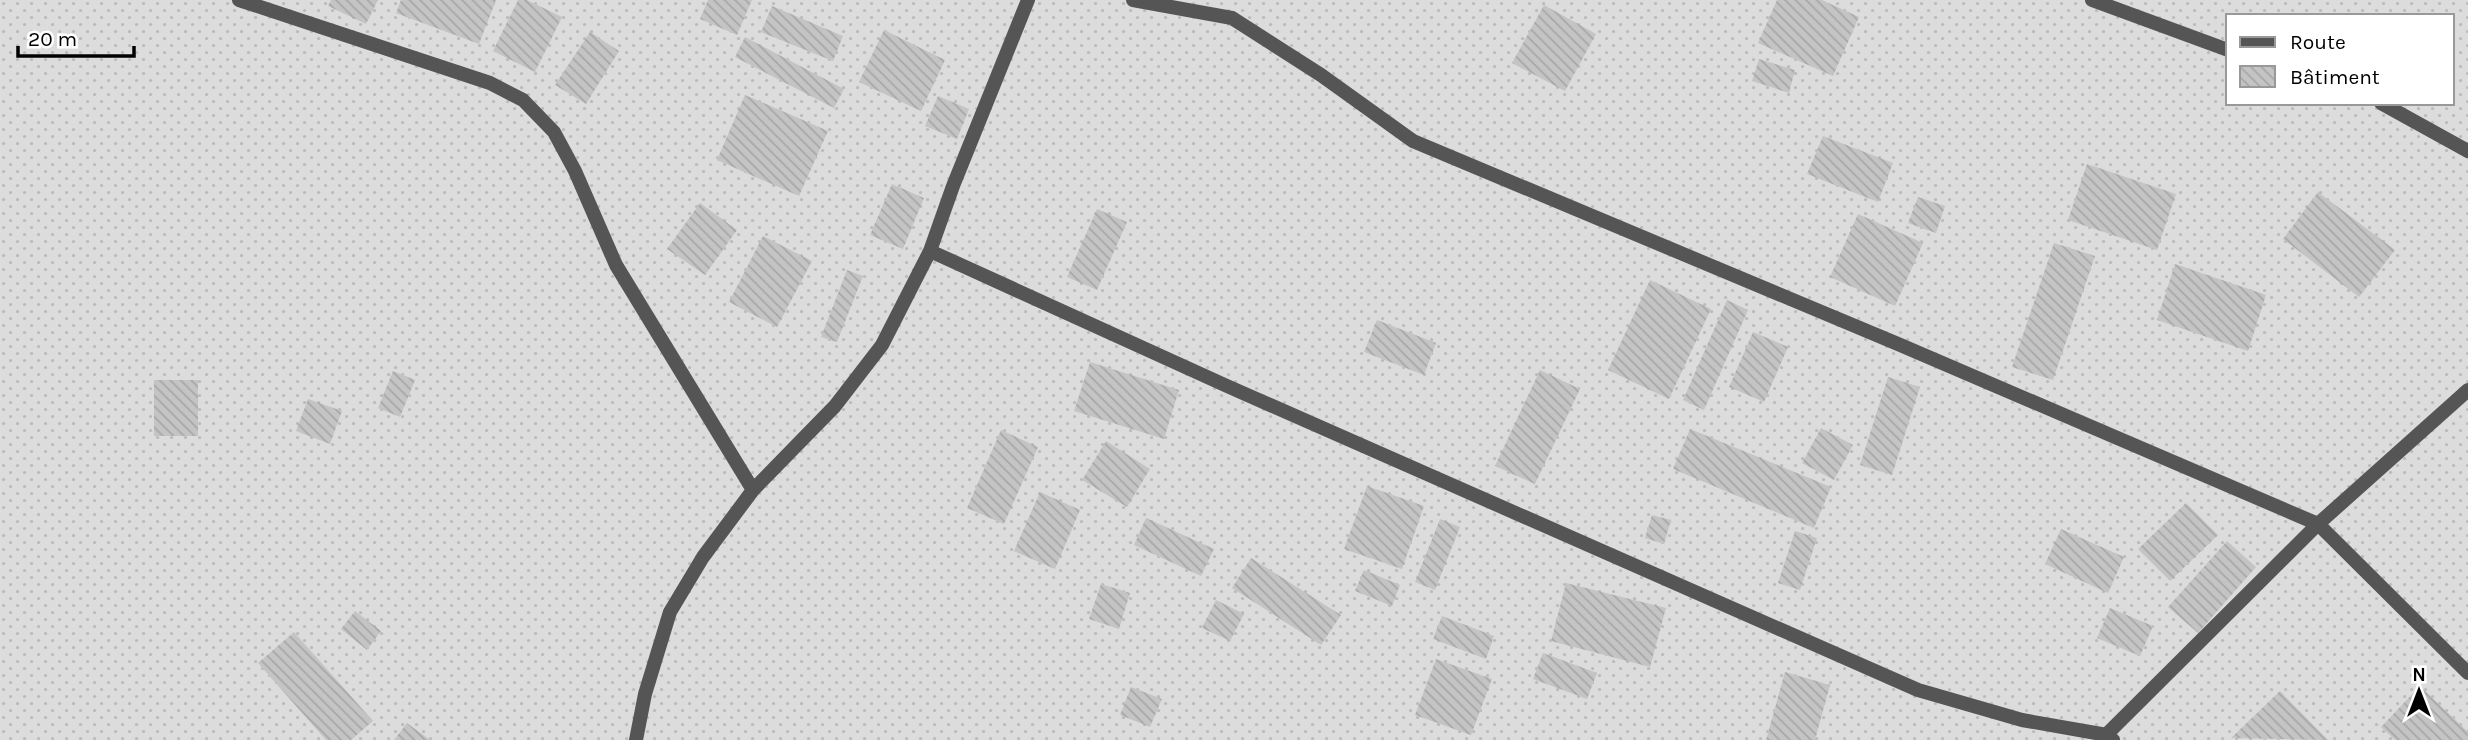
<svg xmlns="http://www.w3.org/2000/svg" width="2468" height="740" font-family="Karla,sans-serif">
<defs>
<pattern id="grass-dots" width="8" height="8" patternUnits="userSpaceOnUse" patternTransform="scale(1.75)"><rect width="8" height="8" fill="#dcdcdc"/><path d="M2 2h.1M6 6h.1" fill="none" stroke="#bbb" stroke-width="1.8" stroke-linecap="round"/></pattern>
<pattern id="building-back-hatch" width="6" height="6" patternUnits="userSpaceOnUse" patternTransform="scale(1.75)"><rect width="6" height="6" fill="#c4c4c4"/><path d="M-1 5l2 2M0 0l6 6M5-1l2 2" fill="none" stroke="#a7a7a7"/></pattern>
</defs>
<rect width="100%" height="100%" fill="#fff"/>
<path fill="url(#grass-dots)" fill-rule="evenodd" d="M 0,0 L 2468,0 L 2468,740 L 0,740 ZM 2228,16 L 2452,16 L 2452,103 L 2228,103 Z"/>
<path fill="url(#building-back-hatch)" d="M 331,0 L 378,0 L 366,24 L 328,6 Z
M 401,0 L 496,0 L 479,44 L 396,13 Z
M 518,0 L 527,0 L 562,17 L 535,72 L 493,51 Z
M 708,0 L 752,0 L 737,35 L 700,19 Z
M 1777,0 L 1822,0 L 1859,17 L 1833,76 L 1758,43 Z
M 1544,5 L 1596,34 L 1565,91 L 1512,63 Z
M 772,6 L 843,36 L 833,61 L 761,32 Z
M 884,30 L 945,60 L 921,111 L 859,82 Z
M 590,32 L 619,51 L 586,104 L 555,85 Z
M 745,37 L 844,89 L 834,108 L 735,57 Z
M 1759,59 L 1795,70 L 1789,93 L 1752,81 Z
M 745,95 L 828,131 L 799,196 L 717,160 Z
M 938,96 L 969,109 L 957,139 L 925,126 Z
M 1823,136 L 1893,163 L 1878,202 L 1807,174 Z
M 2087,164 L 2176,194 L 2157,250 L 2068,220 Z
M 892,184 L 924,198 L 903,249 L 870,235 Z
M 2318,192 L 2395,250 L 2359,297 L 2283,239 Z
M 1918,197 L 1945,206 L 1936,233 L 1908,223 Z
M 700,203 L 737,230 L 705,275 L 667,249 Z
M 1097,209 L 1127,222 L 1097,290 L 1067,277 Z
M 1858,214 L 1923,243 L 1895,306 L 1830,277 Z
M 763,236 L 812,261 L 777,327 L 729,302 Z
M 2054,243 L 2095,256 L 2053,380 L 2012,367 Z
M 2175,264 L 2266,295 L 2248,351 L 2157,320 Z
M 847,270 L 863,276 L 837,342 L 821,337 Z
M 1650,280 L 1711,309 L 1669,399 L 1608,370 Z
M 1727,300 L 1748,310 L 1704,410 L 1683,400 Z
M 1377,320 L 1436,343 L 1424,375 L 1364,352 Z
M 1753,332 L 1788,347 L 1764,402 L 1729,387 Z
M 1090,362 L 1179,390 L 1164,439 L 1074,411 Z
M 1540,370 L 1580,389 L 1535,484 L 1495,466 Z
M 393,371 L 415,380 L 400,417 L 378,408 Z
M 1888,377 L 1920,387 L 1892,475 L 1860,465 Z
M 154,380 L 198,380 L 198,436 L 154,436 Z
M 308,399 L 342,411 L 330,444 L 296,431 Z
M 1821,428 L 1853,445 L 1834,480 L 1802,463 Z
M 1690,429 L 1831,487 L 1814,528 L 1673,469 Z
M 1001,430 L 1038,447 L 1004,524 L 967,508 Z
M 1106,441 L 1150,469 L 1127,507 L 1082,480 Z
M 1367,486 L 1424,506 L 1402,569 L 1344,549 Z
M 1040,492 L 1080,510 L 1055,569 L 1014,551 Z
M 2186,503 L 2218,535 L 2170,581 L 2138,549 Z
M 1652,515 L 1671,520 L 1664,544 L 1645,538 Z
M 1146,518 L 1214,549 L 1201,576 L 1134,545 Z
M 1440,519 L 1460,527 L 1435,590 L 1415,582 Z
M 2061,529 L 2124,557 L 2108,593 L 2045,564 Z
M 1795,531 L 1817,538 L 1800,590 L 1778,583 Z
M 2227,541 L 2256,567 L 2198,633 L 2168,607 Z
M 1251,558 L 1341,615 L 1321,645 L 1232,588 Z
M 1364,570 L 1400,585 L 1392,606 L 1355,591 Z
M 1566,583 L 1666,608 L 1650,667 L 1551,641 Z
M 1101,584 L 1130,593 L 1119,629 L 1089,619 Z
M 1216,600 L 1244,614 L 1230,641 L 1202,628 Z
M 2110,608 L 2153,626 L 2140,656 L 2097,638 Z
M 355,611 L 381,631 L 367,650 L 341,629 Z
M 1442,616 L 1494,636 L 1486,659 L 1433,639 Z
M 294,632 L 373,721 L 351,740 L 326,740 L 258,663 Z
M 1543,653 L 1597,673 L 1587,699 L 1533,679 Z
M 1436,659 L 1492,679 L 1471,735 L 1415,715 Z
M 1785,672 L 1830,685 L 1815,740 L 1766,740 Z
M 2420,686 L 2468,732 L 2468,740 L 2395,740 L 2381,727 Z
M 1131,687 L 1162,699 L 1150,727 L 1120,715 Z
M 2280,691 L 2328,740 L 2231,738 Z
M 407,723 L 430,740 L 394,740 Z"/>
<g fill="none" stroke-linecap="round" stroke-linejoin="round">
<path stroke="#555" stroke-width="14" d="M 239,0 L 490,83 L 523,100 L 554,132 L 575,171 L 616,265 L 753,490
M 1133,0 L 1232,18 L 1321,75 L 1413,141 L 1898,344 L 2318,524 L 2468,673
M 2092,0 L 2228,50
M 2381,103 L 2468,151
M 930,251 L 1227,386 L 1918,690 L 2022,720 L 2107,735 L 2113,740
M 2102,739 L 2318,524 L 2468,390
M 636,740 L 645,694 L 670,612 L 703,557 L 753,490 L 835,406 L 882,345 L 930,251 L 953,186 L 1028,0"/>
</g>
<rect x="2226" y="14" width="228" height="91" fill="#ffffff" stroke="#999999" stroke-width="2"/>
<rect x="2240" y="37" width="35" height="10" fill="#555555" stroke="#999999" stroke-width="2"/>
<text x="2290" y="49" font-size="21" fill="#000000">Route</text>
<rect x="2240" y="66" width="35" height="21" fill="url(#building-back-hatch)" stroke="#999999" stroke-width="2"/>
<text x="2290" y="84" font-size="21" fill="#000000">Bâtiment</text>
<g transform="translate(2419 691)" stroke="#ffffff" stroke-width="5" paint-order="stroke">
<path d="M0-5L12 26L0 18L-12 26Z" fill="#000000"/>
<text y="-10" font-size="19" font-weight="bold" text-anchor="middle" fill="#000000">N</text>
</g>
<path d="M18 46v10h116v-10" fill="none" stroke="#000000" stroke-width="3.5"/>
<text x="28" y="46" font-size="21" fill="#000000" stroke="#ffffff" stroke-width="5" paint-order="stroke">20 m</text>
</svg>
